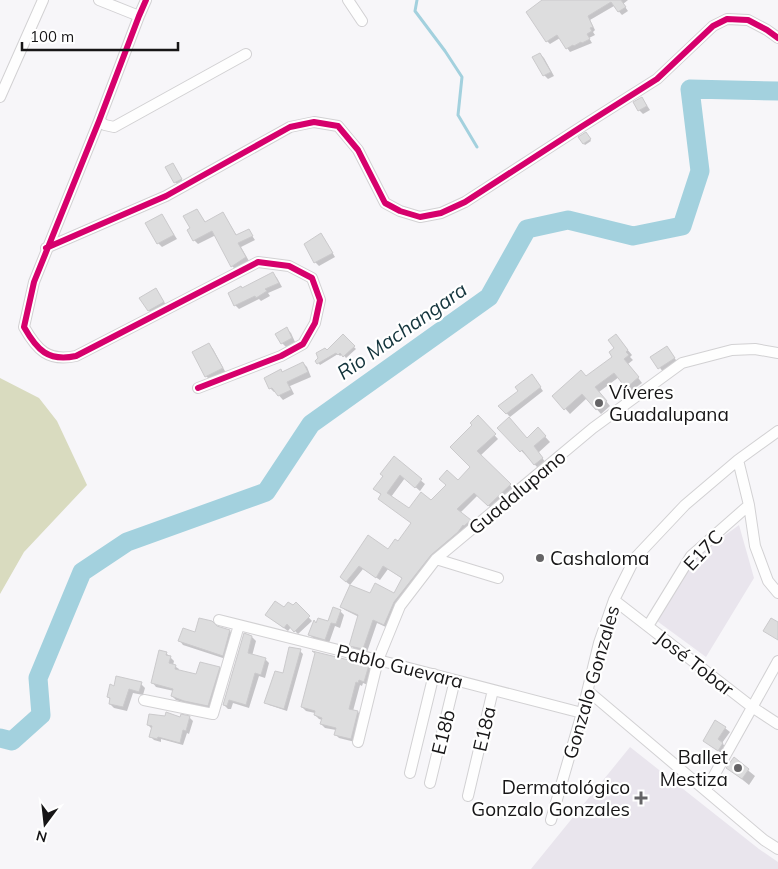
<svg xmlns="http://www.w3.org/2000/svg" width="778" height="869" font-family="Mulish,sans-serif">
<rect width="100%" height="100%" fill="#f7f6f9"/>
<path fill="#e9e5ed" d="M 739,525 L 754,578 L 706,657 L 657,621 L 694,558 Z
M 630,747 L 759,849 L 778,862 L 778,869 L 531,869 Z"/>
<path fill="#d9dbbf" d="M 0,378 L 39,398 L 57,421 L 87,485 L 24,552 L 0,594 Z"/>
<path fill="#0003" d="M 542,0 L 628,0 L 623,4 L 628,11 L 622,15 L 614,6 L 590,20 L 595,30 L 593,32 L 595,35 L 589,38 L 592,43 L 570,52 L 560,38 L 550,44 L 547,41 Z
M 540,54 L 544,58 L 554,76 L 548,79 L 544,75 Z
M 642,98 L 650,110 L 643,114 L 639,110 Z
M 587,135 L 591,141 L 585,145 L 584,144 Z
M 174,166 L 183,181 L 177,184 L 175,182 Z
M 196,210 L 206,223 L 223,213 L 237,236 L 248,230 L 255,240 L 241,247 L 249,261 L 236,270 L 232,266 L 216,235 L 198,244 L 194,240 L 192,229 Z
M 162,216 L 177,239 L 162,247 L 158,243 Z
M 321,234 L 335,257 L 319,266 L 315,262 Z
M 273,274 L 277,278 L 282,287 L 268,293 L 270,296 L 261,301 L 259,299 L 239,309 L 235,305 L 243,290 Z
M 155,289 L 167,306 L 153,315 L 149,311 Z
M 287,329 L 291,333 L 295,342 L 286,347 L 282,343 Z
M 343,336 L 356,349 L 346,358 L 343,354 L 340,356 L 338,354 L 320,365 L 317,361 Z
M 616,336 L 632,355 L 630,357 L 633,360 L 628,364 L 642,383 L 631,391 L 619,377 L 599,392 L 610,406 L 601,414 L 587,398 L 570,414 L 554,396 L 586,377 L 614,357 Z
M 209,344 L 213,349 L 226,373 L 210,380 L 206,376 Z
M 667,347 L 678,363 L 663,372 L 652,357 Z
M 303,363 L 307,367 L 311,377 L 290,386 L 294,394 L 283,400 L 276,392 L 274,392 L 270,388 L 282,373 Z
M 535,380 L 543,391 L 510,417 L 500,406 Z
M 478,417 L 498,439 L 480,456 L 514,489 L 492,509 L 478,495 L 460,513 L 474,525 L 434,558 L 388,628 L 377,623 L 367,652 L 354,649 L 351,645 L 359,617 L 345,610 L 342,607 L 370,595 L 394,595 L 403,579 L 388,569 L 380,580 L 363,569 L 350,585 L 345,581 L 369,537 L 388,551 L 398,543 L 412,524 L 375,489 L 394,458 L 425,484 L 420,491 L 405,478 L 391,497 L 410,510 L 431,502 L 458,482 L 472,467 L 474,425 Z
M 499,428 L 527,439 L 538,429 L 550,442 L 538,453 L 547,464 L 540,470 Z
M 296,604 L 312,621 L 298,634 L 291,627 L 288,631 L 270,618 L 293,607 Z
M 340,611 L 344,615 L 340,628 L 335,626 L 329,643 L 314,639 L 310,635 L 317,625 L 329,623 Z
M 216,628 L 230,631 L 233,635 L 226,659 L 183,645 L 180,641 L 195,634 Z
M 252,637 L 256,641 L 252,656 L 265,659 L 269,663 L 265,678 L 259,676 L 249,708 L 233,703 L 231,709 L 228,709 L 224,705 Z
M 300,651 L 303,654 L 287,711 L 269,705 L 266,702 Z
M 166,653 L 174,661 L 173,665 L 179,669 L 178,671 L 197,676 L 219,668 L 222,672 L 212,709 L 189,704 L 176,700 L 172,696 L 174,691 L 156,687 L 153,683 Z
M 368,666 L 372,670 L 368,685 L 363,683 L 362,686 L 360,685 L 353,711 L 358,712 L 362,716 L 355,742 L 339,738 L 335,734 L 336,730 L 325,728 L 321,724 L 322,720 L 319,719 L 315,715 L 315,713 L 306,711 L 302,707 Z
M 141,684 L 145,688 L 143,695 L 133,693 L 127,711 L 114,708 L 110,704 L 111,700 L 108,697 L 115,687 Z
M 189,717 L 193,721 L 189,734 L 187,733 L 183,745 L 161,739 L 161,742 L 154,740 L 151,737 L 152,729 L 148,725 Z
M 716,721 L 730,732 L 722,743 L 727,748 L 723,754 L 709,745 Z
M 734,759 L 755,776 L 749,785 L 728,768 Z"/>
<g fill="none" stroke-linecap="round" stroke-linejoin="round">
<path stroke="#a3d1de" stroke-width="3" d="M 417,0 L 415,11 L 445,51 L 462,77 L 458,115 L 477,147"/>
<path stroke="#a3d1de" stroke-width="19" d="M 0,738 L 12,741 L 41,715 L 38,678 L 82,572 L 127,542 L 266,492 L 311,424 L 489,297 L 527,229 L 568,220 L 633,236 L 682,226 L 700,171 L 690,89 L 778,91"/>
</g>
<path fill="#ddddde" stroke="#cbcacc" d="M 542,0 L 621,0 L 626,7 L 618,12 L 611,2 L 588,16 L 593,27 L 590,28 L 592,31 L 587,34 L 590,39 L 582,43 L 581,42 L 574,46 L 573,45 L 566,49 L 557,35 L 546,42 L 526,12 Z
M 540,53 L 551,72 L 543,76 L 532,57 Z
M 642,97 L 647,106 L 638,111 L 633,102 Z
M 586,132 L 591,139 L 583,144 L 578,137 Z
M 173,163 L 182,179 L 174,183 L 165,167 Z
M 197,209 L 205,222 L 223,212 L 236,235 L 249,229 L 253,236 L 238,243 L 246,257 L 231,267 L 212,231 L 193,241 L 187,230 L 190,228 L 183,216 Z
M 162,214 L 174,235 L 157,244 L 145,223 Z
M 321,233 L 333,253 L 314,263 L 304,244 Z
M 273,272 L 279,283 L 265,289 L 267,291 L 256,298 L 255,296 L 234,306 L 228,293 L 241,286 L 242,288 Z
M 156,288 L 164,302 L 148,311 L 139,298 Z
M 287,327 L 292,338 L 281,344 L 275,334 Z
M 343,334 L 355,346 L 343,357 L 340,353 L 338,355 L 336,353 L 317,364 L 315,361 L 318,358 L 316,353 L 325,348 L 327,350 Z
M 616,334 L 628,350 L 626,352 L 629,355 L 624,359 L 639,377 L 626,388 L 614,373 L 595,387 L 607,401 L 596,410 L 582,394 L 564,410 L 552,396 L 581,370 L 586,376 L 612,357 L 609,352 L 614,348 L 608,340 Z
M 209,343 L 223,368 L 205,377 L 192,352 Z
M 667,346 L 675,358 L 658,369 L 650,357 Z
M 303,362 L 308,372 L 287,382 L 291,390 L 278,396 L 272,388 L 269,389 L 264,378 L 281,369 L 282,372 Z
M 532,374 L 541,387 L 506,414 L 498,406 L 518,391 L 515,387 Z
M 478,415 L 496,434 L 477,451 L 511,484 L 488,506 L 474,493 L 457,509 L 471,520 L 464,526 L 463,525 L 458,532 L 431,555 L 394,602 L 384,625 L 373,620 L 363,649 L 349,646 L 358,615 L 340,607 L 350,585 L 370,593 L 375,583 L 394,593 L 402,578 L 383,566 L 376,578 L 359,566 L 346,582 L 340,577 L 368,535 L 388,549 L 395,539 L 398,541 L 411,523 L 378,499 L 381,494 L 373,489 L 383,476 L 380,474 L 394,456 L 422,479 L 415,488 L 400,475 L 387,493 L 409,508 L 421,492 L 431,500 L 446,485 L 439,479 L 447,470 L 458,480 L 470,467 L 450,447 L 472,425 L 470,423 Z
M 509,417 L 527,438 L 538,427 L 546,436 L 534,446 L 543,458 L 534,465 L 522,450 L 520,452 L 497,428 Z
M 275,601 L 284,607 L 288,602 L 293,605 L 296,602 L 310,616 L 294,632 L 287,624 L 284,628 L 265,615 Z
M 333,607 L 341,610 L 336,624 L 331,623 L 325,640 L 308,635 L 314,620 L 316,623 L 318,618 L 328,621 Z
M 199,618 L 212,621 L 217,626 L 230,630 L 223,656 L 178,641 L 183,628 L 195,632 Z
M 771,618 L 778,622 L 778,640 L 763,631 Z
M 244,633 L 252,636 L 248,653 L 266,658 L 261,675 L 255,673 L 246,705 L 229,700 L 227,706 L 223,705 Z
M 289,647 L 301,649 L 284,709 L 264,703 L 275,671 L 283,673 Z
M 159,650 L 167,652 L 166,655 L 171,656 L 169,663 L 176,665 L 175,669 L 196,674 L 200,662 L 220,667 L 208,706 L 184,701 L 171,696 L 173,689 L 151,683 Z
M 312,651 L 369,665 L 364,682 L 359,680 L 358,683 L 356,682 L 349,709 L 358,711 L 351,739 L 334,735 L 336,728 L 320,724 L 322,718 L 314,715 L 315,711 L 301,707 L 315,653 Z
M 116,676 L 142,682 L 139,692 L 129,689 L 123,707 L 109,704 L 110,698 L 107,697 L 110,684 L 114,686 Z
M 166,712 L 180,717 L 181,714 L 190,716 L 186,731 L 183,730 L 180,743 L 158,737 L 157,739 L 149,737 L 152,726 L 147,725 L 149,714 L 165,716 Z
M 715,720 L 726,727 L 718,739 L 723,743 L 718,751 L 703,741 Z
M 734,757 L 749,769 L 742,779 L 726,768 Z"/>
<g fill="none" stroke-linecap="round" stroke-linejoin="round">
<defs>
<path id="minor" d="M 99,0 L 139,16
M 146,0 L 139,16 L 99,121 L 34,282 L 24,327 C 37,350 48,362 76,356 L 258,262 L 289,266 L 312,278 L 320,300 L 315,323 L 303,344 L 281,356 L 198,388
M 348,0 L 362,21
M 0,97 L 43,0
M 99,121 L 105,125 L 114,127 L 246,54
M 46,248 L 166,196 L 290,127 L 314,122 L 338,126 L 358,150 L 385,203 L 400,211 L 420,217 L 441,213 L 465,202 L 581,127 L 657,79 L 713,26 L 727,19 L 748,20 L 767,30 L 778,38
M 738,460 L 749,505 L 755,546 L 768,581 L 778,593
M 436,559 L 498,578
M 614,600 L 752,707 L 778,724
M 219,620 L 378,660 L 582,713
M 648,626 L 691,556 L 749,505
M 588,691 L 764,840 L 778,849
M 144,700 L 213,714 L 239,625
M 358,742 L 378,660 L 400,606 L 436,559 L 593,428 L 682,363 L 732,350 L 755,349 L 778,353
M 410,773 L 434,674
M 430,783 L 455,680
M 706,790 L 778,661
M 468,796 L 493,690
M 551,820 L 582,713 L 599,643 L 614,600 L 635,558 L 685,505 L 738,460 L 778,431"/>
</defs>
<use href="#minor" stroke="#d2d1d3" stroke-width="12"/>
<use href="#minor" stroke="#fefefe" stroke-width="10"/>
<defs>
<path id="cycleway" d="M 146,0 L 139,16 L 99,121 L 34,282 L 24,327 C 37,350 48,362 76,356 L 258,262 L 289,266 L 312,278 L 320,300 L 315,323 L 303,344 L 281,356 L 198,388
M 46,248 L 166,196 L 290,127 L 314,122 L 338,126 L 358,150 L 385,203 L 400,211 L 420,217 L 441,213 L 465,202 L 581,127 L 657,79 L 713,26 L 727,19 L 748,20 L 767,30 L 778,38"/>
</defs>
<use href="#cycleway" stroke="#fff" stroke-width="9"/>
<use href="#cycleway" stroke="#d6006c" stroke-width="6"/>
</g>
<g fill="#656466" stroke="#fff" stroke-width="2">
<circle cx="599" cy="403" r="5"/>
<circle cx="540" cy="558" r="5"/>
<circle cx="738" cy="768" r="5"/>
<path d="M638.5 790.5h5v5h5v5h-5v5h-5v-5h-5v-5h5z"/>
</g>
<g text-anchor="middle" stroke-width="4.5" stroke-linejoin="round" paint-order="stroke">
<g font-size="19" fill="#171617" stroke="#fff" text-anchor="start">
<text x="609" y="399">Víveres<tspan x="609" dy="22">Guadalupana</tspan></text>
<text x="550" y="565">Cashaloma</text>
<text x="728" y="764" text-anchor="end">Ballet<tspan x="728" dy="22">Mestiza</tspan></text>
<text x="630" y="794" text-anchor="end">Dermatológico<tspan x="630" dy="22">Gonzalo Gonzales</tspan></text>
</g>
<g font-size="19" fill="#171617" stroke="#fff">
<text transform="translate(517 492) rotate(-40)" y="7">Guadalupano</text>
<text transform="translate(703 550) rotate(-47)" y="7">E17C</text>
<text transform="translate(695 663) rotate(38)" y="7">José Tobar</text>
<text transform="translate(400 666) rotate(14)" y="7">Pablo Guevara</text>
<text transform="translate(591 682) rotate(-74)" y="7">Gonzalo Gonzales</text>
<text transform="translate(484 729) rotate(-77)" y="7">E18a</text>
<text transform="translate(443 732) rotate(-76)" y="7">E18b</text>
</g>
<g font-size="20" font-style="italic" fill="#12333b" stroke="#fff">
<text transform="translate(402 331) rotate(-35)" y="7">Rio Machangara</text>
</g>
</g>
<g transform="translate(45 824) rotate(195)" stroke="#ffffff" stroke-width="4" paint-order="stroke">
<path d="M0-4L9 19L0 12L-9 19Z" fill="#171617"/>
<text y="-8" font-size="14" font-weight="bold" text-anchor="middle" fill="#171617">N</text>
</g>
<path d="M22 42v8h156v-8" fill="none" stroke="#171617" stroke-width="2.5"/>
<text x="30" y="42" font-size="15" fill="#171617" stroke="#ffffff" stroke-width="4" paint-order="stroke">100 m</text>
</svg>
